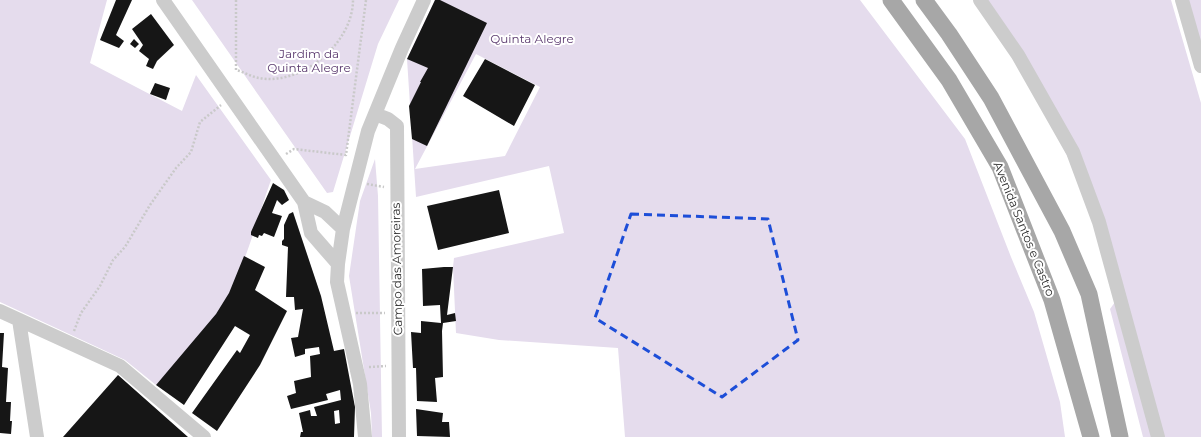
<svg xmlns="http://www.w3.org/2000/svg" width="1201" height="437" font-family="Montserrat,sans-serif">
<rect width="100%" height="100%" fill="#fff"/>
<path fill="#e5dced" fill-rule="evenodd" d="M 0,0 L 107,0 L 90,63 L 182,111 L 196,75 L 271,180 C 258,216 247,260 229,294 C 210,328 181,356 156,385 L 125,360 L 0,302 Z
M 192,0 L 399,0 L 378,44 L 333,192 L 327,193 Z
M 435,0 L 860,0 L 965,139 L 1011,257 L 1034,312 L 1060,402 L 1065,437 L 625,437 L 618,348 L 499,340 L 456,333 L 453,267 L 454,258 L 564,233 L 549,166 L 416,197 L 407,59 ZM 476,54 L 540,87 L 505,156 L 415,169 Z
M 985,0 L 1171,0 L 1201,103 L 1201,437 L 1163,437 L 1107,231 Z
M 1187,0 L 1201,0 L 1201,50 Z
M 375,159 L 378,196 L 382,437 L 372,437 L 371,413 L 349,276 L 360,201 Z
M 1115,302 L 1153,437 L 1143,437 L 1110,309 Z"/>
<path fill="#161616" fill-rule="evenodd" d="M 116,0 L 132,0 L 116,35 L 124,41 L 119,48 L 100,40 Z
M 435,0 L 440,0 L 487,23 L 427,146 L 412,139 L 409,106 L 421,82 L 420,82 L 428,68 L 407,59 Z
M 151,14 L 174,45 L 157,61 L 153,69 L 146,66 L 149,59 L 139,51 L 143,45 L 132,29 Z
M 134,39 L 139,44 L 135,48 L 130,44 Z
M 485,59 L 535,85 L 514,126 L 463,96 Z
M 155,83 L 170,88 L 166,100 L 150,94 Z
M 273,183 L 284,190 L 289,200 L 282,205 L 277,200 L 272,213 L 282,216 L 274,237 L 264,233 L 262,236 L 259,235 L 258,238 L 251,235 L 251,232 Z
M 499,190 L 509,233 L 438,250 L 427,206 Z
M 293,212 L 321,296 L 334,351 L 344,349 L 355,407 L 354,437 L 300,437 L 301,432 L 303,432 L 299,413 L 310,410 L 311,416 L 317,416 L 314,407 L 341,400 L 340,390 L 326,394 L 328,400 L 291,409 L 287,396 L 296,393 L 294,381 L 311,377 L 310,356 L 320,354 L 319,347 L 305,349 L 305,354 L 295,357 L 291,338 L 298,337 L 303,309 L 295,310 L 294,297 L 286,297 L 288,247 L 282,245 L 282,241 L 284,239 L 284,225 L 289,214 ZM 339,410 L 340,423 L 335,424 L 334,411 Z
M 244,256 L 265,267 L 255,290 L 287,311 L 260,365 L 217,431 L 192,413 L 237,350 L 240,353 L 250,335 L 235,326 L 184,405 L 156,385 L 216,314 L 229,293 Z
M 444,267 L 453,267 L 447,315 L 455,313 L 456,321 L 443,323 L 442,331 L 443,377 L 435,378 L 437,402 L 417,401 L 416,368 L 413,368 L 411,332 L 421,333 L 421,321 L 441,323 L 440,305 L 423,306 L 422,269 Z
M 0,333 L 4,333 L 2,367 L 8,368 L 6,402 L 11,402 L 10,421 L 12,421 L 11,434 L 0,433 Z
M 118,375 L 188,437 L 63,437 Z
M 416,409 L 443,413 L 442,422 L 449,422 L 450,437 L 417,436 Z"/>
<g fill="none" stroke-linecap="round" stroke-linejoin="round">
<path stroke="#c9c9c9" stroke-width="2.5" stroke-dasharray="2 2" stroke-linecap="butt" d="M 236,0 L 236,70 C 244,72 252,77 259,78 C 302,86 353,43 353,0
M 286,154 L 294,149 L 346,155 L 366,0
M 367,184 L 384,187
M 356,313 L 385,313
M 74,331 L 81,313 L 100,286 L 113,260 L 125,247 L 150,205 L 176,168 L 191,152 L 200,122 L 221,105
M 369,367 L 386,366"/>
<path stroke="#ccc" stroke-width="14" d="M 163,0 L 304,202 L 311,233 L 338,264
M 980,0 L 1018,55 L 1073,152 L 1099,222 L 1158,437
M 1182,0 L 1201,66
M 375,114 L 388,119 L 397,126 L 399,437
M 304,202 L 325,212 L 343,229
M 0,311 L 120,366 L 204,437
M 19,320 L 37,437
M 365,437 L 360,384 L 337,282 L 338,264 L 343,229 L 368,131 L 402,48 L 424,0"/>
<path stroke="#a7a7a7" stroke-width="17" d="M 891,0 L 949,80 L 1000,167 L 1052,300 L 1091,437
M 924,0 L 949,34 L 991,98 L 1062,231 L 1089,294 L 1120,437"/>
</g>
<path fill="none" stroke="#1d4ed8" stroke-width="3" stroke-dasharray="8 5" stroke-linejoin="round" d="M 631,214 L 768,219 L 798,340 L 722,397 L 595,318 Z"/>
<g text-anchor="middle" stroke-width="4" stroke-linejoin="round" paint-order="stroke">
<g font-size="12" fill="#5a396e" stroke="#fff">
<text x="532" y="43">Quinta Alegre</text>
<text x="309" y="58">Jardim da<tspan x="309" dy="14">Quinta Alegre</tspan></text>
</g>
<g font-size="12" fill="#2f2f2f" stroke="#fff">
<text transform="translate(1024 229) rotate(68)" y="4">Avenida Santos e Castro</text>
<text transform="translate(397 269) rotate(-91)" y="4">Campo das Amoreiras</text>
</g>
</g>
</svg>
